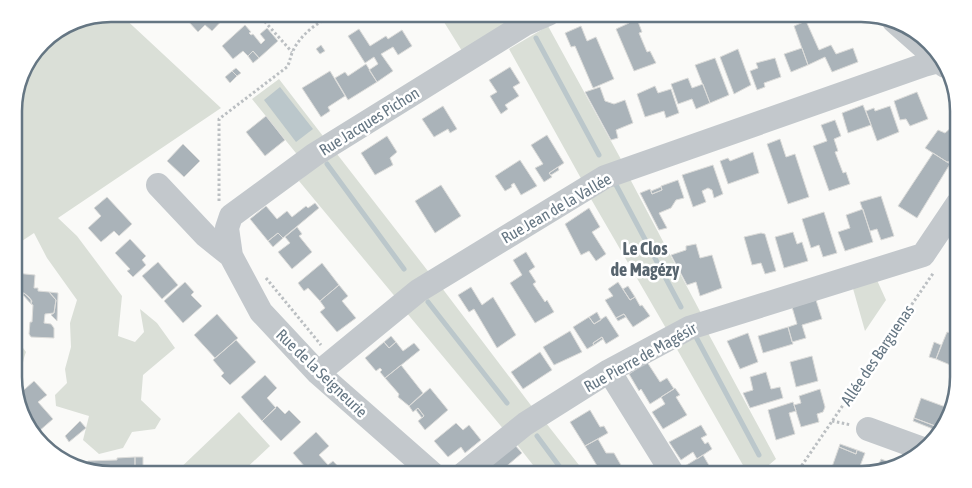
<svg xmlns="http://www.w3.org/2000/svg" width="972" height="488" viewBox="0 0 972 488" font-family="'Asap Condensed',sans-serif">
<style>
.green{fill:#dadfd7}
.water{fill:#bbc7cb}
.lines{fill:none;stroke-linecap:round;stroke-linejoin:round}
.stream{stroke:#bbc7cb;stroke-width:5}
.building{fill:#aab3b9;stroke:#dcdcda}
.path{stroke:#bbbfc2;stroke-width:3;stroke-dasharray:2.5 2.5;stroke-linecap:butt}
.minor{stroke:#c3c8cc;stroke-width:24}
.labels{text-anchor:middle;dominant-baseline:central;stroke-width:5;stroke-linejoin:round;paint-order:stroke}
.street-label{font-size:16px;fill:#657683;stroke:#fff}
.neighbourhood-label{font-size:18px;font-weight:bold;fill:#57646e;stroke:#fff}
.rim{fill:none;stroke:#657683;stroke-width:2.5}
</style>
<rect width="100%" height="100%" fill="#fafaf8"/>
<path class="green" d="M 111,14 L 120,14 L 221,108 L 58,218 L 77,236 L 122,296 L 118,336 L 135,342 L 144,332 L 140,309 L 157,323 L 175,348 L 143,375 L 141,400 L 161,419 L 155,429 L 132,432 L 123,448 L 99,454 L 83,440 L 89,416 L 56,406 L 55,395 L 67,383 L 65,369 L 71,347 L 70,323 L 77,300 L 47,258 L 34,233 L 22,241 L 14,231 L 14,104 L 24,68 L 47,38 Z
M 439,14 L 536,14 L 462,51 Z
M 548,26 L 623,163 L 583,182 L 509,49 Z
M 279,79 L 326,140 L 300,158 L 252,99 Z
M 337,154 L 431,275 L 397,299 L 299,181 L 319,164 Z
M 629,177 L 703,317 L 667,330 L 591,199 Z
M 876,278 L 886,300 L 865,331 L 852,285 Z
M 442,288 L 536,412 L 505,431 L 406,312 Z
M 708,333 L 776,459 L 758,474 L 748,474 L 674,344 Z
M 15,337 L 26,352 C 20,367 25,376 15,390 Z
M 239,412 L 270,446 L 240,474 L 174,474 Z
M 546,423 L 586,474 L 540,474 L 515,442 Z
M 30,428 L 49,439 L 77,466 L 68,464 L 34,436 Z"/>
<path class="water" d="M 280,87 L 313,129 L 296,142 L 264,100 Z"/>
<g class="lines">
<path class="stream" d="M 536,38 L 599,155
M 327,164 L 404,269
M 615,183 L 681,307
M 428,302 L 507,403
M 696,337 L 759,455
M 537,436 L 565,474"/>
</g>
<path class="building" d="M 185,14 L 228,14 L 212,31 L 205,25 L 198,32 L 188,21 L 190,19 Z
M 625,14 L 642,14 L 644,17 L 637,19 L 642,32 L 639,33 L 647,52 L 650,51 L 656,63 L 634,71 L 616,29 L 629,23 Z
M 806,21 L 819,50 L 831,45 L 836,54 L 853,48 L 858,62 L 832,72 L 825,57 L 808,65 L 794,26 Z
M 245,25 L 251,32 L 249,33 L 251,35 L 253,34 L 261,44 L 265,40 L 260,34 L 267,28 L 278,41 L 259,58 L 253,51 L 248,56 L 243,51 L 233,59 L 222,46 Z
M 581,26 L 587,41 L 596,37 L 614,79 L 593,88 L 575,46 L 571,47 L 565,33 Z
M 359,29 L 370,46 L 386,36 L 388,39 L 402,30 L 412,46 L 398,55 L 393,47 L 381,54 L 393,71 L 377,82 L 369,70 L 378,64 L 374,57 L 365,63 L 348,36 Z
M 321,45 L 325,51 L 320,54 L 316,49 Z
M 802,48 L 808,65 L 791,72 L 784,54 Z
M 738,49 L 751,85 L 734,94 L 720,57 Z
M 253,51 L 259,58 L 253,63 L 248,56 Z
M 715,58 L 729,95 L 710,103 L 695,65 Z
M 775,58 L 781,77 L 764,83 L 765,87 L 757,90 L 750,71 L 758,68 L 756,63 Z
M 366,64 L 377,82 L 348,100 L 335,78 L 345,72 L 348,76 Z
M 510,67 L 520,83 L 513,87 L 519,96 L 505,105 L 508,109 L 501,114 L 490,96 L 497,92 L 489,80 Z
M 236,68 L 241,73 L 237,76 L 232,71 Z
M 232,71 L 237,76 L 230,83 L 225,77 Z
M 330,71 L 345,96 L 328,107 L 330,111 L 321,117 L 302,88 Z
M 688,78 L 692,88 L 703,84 L 710,103 L 696,109 L 692,99 L 678,104 L 671,84 Z
M 655,86 L 658,93 L 671,89 L 679,113 L 666,118 L 664,111 L 645,117 L 637,94 Z
M 600,87 L 605,101 L 614,104 L 625,100 L 633,123 L 616,130 L 618,138 L 611,140 L 585,92 Z
M 917,92 L 928,119 L 910,126 L 906,119 L 900,120 L 894,101 Z
M 863,105 L 871,125 L 848,133 L 842,113 Z
M 443,106 L 457,129 L 450,133 L 448,129 L 434,137 L 422,119 Z
M 890,106 L 899,132 L 877,141 L 866,111 L 874,108 L 875,111 Z
M 266,116 L 285,140 L 265,156 L 246,132 Z
M 835,120 L 841,136 L 834,139 L 838,151 L 835,152 L 843,173 L 846,172 L 850,184 L 829,191 L 813,146 L 827,141 L 821,125 Z
M 953,126 L 958,130 L 958,155 L 953,160 L 947,162 L 925,148 L 938,130 L 945,133 Z
M 547,135 L 564,163 L 549,173 L 552,177 L 544,182 L 535,168 L 543,164 L 531,145 Z
M 387,136 L 397,152 L 390,158 L 393,165 L 375,175 L 361,153 Z
M 780,139 L 786,157 L 795,154 L 809,197 L 788,204 L 767,144 Z
M 183,144 L 200,161 L 184,177 L 167,161 Z
M 753,152 L 759,173 L 728,184 L 720,161 L 728,158 L 730,161 Z
M 933,153 L 950,164 L 917,218 L 898,206 Z
M 520,160 L 537,186 L 521,195 L 514,183 L 511,185 L 512,187 L 505,191 L 495,176 Z
M 713,165 L 723,194 L 714,198 L 712,190 L 708,188 L 702,191 L 706,202 L 693,207 L 682,175 Z
M 558,167 L 559,170 L 551,175 L 549,173 Z
M 678,180 L 684,198 L 676,200 L 671,208 L 659,213 L 667,228 L 659,230 L 640,193 L 650,189 L 652,194 L 662,190 L 661,186 Z
M 441,185 L 461,216 L 435,233 L 415,201 Z
M 661,187 L 662,190 L 652,194 L 651,191 Z
M 881,196 L 894,236 L 881,240 L 877,229 L 870,231 L 860,202 Z
M 107,197 L 132,224 L 119,236 L 114,231 L 101,242 L 88,228 L 101,216 L 94,208 Z
M 315,203 L 319,208 L 283,238 L 278,233 L 268,241 L 250,219 L 266,206 L 277,219 L 287,211 L 292,217 L 306,206 L 308,208 Z
M 589,208 L 600,227 L 592,232 L 606,254 L 596,261 L 589,251 L 581,255 L 565,224 Z
M 863,209 L 873,242 L 845,251 L 838,232 L 850,228 L 846,215 Z
M 824,212 L 837,253 L 823,257 L 819,245 L 811,248 L 802,219 Z
M 297,227 L 302,234 L 299,236 L 312,252 L 292,269 L 278,252 L 290,243 L 285,237 Z
M 793,232 L 797,244 L 802,242 L 808,261 L 784,268 L 775,237 Z
M 278,233 L 283,238 L 273,247 L 268,241 Z
M 761,233 L 765,234 L 776,271 L 765,274 L 761,263 L 752,265 L 744,237 Z
M 130,239 L 146,256 L 142,260 L 146,265 L 133,277 L 127,271 L 130,269 L 115,253 Z
M 696,244 L 700,258 L 712,255 L 722,288 L 700,296 L 696,282 L 687,285 L 671,255 L 686,250 L 686,246 Z
M 526,252 L 535,267 L 529,271 L 536,282 L 533,284 L 545,302 L 547,300 L 554,312 L 535,323 L 510,283 L 522,275 L 513,260 Z
M 158,262 L 178,285 L 162,299 L 142,276 Z
M 322,263 L 339,285 L 320,301 L 308,288 L 304,291 L 298,283 Z
M 15,273 L 35,275 L 34,288 L 38,288 L 38,291 L 49,292 L 56,300 L 54,313 L 45,314 L 44,323 L 51,324 L 54,328 L 54,338 L 31,337 L 29,334 L 30,322 L 32,322 L 33,305 L 31,304 L 32,301 L 29,297 L 24,293 L 14,292 Z
M 185,282 L 194,292 L 191,295 L 202,306 L 183,323 L 164,301 Z
M 618,282 L 630,300 L 635,297 L 640,306 L 642,305 L 650,316 L 633,327 L 624,314 L 616,318 L 605,300 L 613,296 L 608,289 Z
M 339,285 L 348,296 L 342,301 L 356,318 L 337,332 L 320,312 L 325,308 L 320,301 Z
M 628,286 L 635,297 L 630,300 L 623,289 Z
M 471,287 L 482,305 L 493,297 L 516,335 L 497,348 L 474,309 L 469,312 L 458,295 Z
M 49,292 L 58,293 L 57,321 L 51,315 L 54,313 L 56,300 Z
M 24,293 L 31,300 L 31,304 L 23,295 Z
M 816,300 L 822,319 L 802,325 L 806,338 L 792,342 L 788,327 L 797,324 L 792,307 Z
M 597,312 L 601,320 L 594,324 L 589,317 Z
M 217,314 L 238,338 L 215,358 L 194,335 Z
M 624,314 L 626,317 L 618,321 L 616,318 Z
M 606,316 L 619,336 L 606,344 L 602,337 L 593,343 L 594,345 L 587,349 L 573,327 L 589,317 L 594,324 Z
M 788,327 L 793,344 L 763,353 L 758,336 Z
M 570,331 L 582,352 L 554,365 L 543,347 Z
M 947,332 L 958,336 L 958,359 L 955,367 L 936,359 Z
M 748,333 L 758,362 L 740,369 L 727,341 Z
M 391,336 L 396,342 L 389,348 L 384,342 Z
M 602,337 L 603,339 L 594,345 L 593,343 Z
M 236,340 L 256,362 L 230,385 L 221,376 L 224,373 L 213,360 Z
M 384,342 L 389,348 L 396,342 L 403,351 L 414,343 L 420,350 L 385,378 L 380,372 L 382,370 L 380,368 L 376,371 L 365,358 Z
M 934,342 L 941,345 L 936,359 L 929,357 Z
M 540,352 L 552,370 L 523,389 L 511,372 Z
M 812,356 L 818,381 L 796,387 L 790,362 Z
M 647,362 L 660,382 L 667,378 L 674,389 L 650,404 L 641,389 L 639,391 L 629,374 Z
M 401,365 L 423,393 L 409,406 L 398,397 L 399,394 L 385,378 Z
M 766,372 L 771,389 L 780,387 L 783,398 L 750,408 L 743,393 L 753,390 L 750,377 Z
M 265,375 L 277,388 L 267,398 L 276,408 L 262,421 L 241,397 Z
M 34,381 L 47,395 L 38,402 L 53,419 L 38,432 L 27,419 L 17,396 Z
M 430,388 L 448,410 L 425,430 L 418,421 L 424,416 L 418,408 L 413,412 L 409,406 Z
M 675,388 L 680,395 L 676,397 L 687,415 L 663,429 L 652,412 L 665,404 L 661,397 Z
M 820,389 L 825,407 L 823,412 L 817,414 L 819,422 L 801,427 L 794,405 L 801,403 L 799,396 Z
M 921,398 L 951,409 L 948,420 L 941,428 L 914,418 Z
M 793,402 L 796,411 L 789,413 L 795,434 L 776,440 L 768,410 Z
M 277,406 L 285,414 L 289,410 L 301,422 L 281,441 L 262,421 Z
M 418,408 L 424,416 L 422,418 L 416,410 Z
M 590,410 L 600,427 L 604,426 L 608,433 L 585,446 L 570,422 Z
M 914,418 L 935,426 L 933,429 L 913,421 Z
M 80,421 L 86,428 L 69,442 L 65,436 Z
M 456,423 L 463,430 L 469,425 L 481,440 L 465,453 L 461,447 L 448,457 L 434,441 Z
M 701,425 L 707,435 L 701,438 L 705,444 L 708,442 L 712,449 L 697,459 L 693,452 L 681,460 L 669,442 Z
M 316,432 L 329,446 L 319,455 L 328,465 L 319,474 L 311,474 L 293,453 Z
M 598,439 L 606,453 L 614,453 L 622,467 L 612,474 L 602,474 L 585,446 Z
M 514,444 L 522,453 L 502,470 L 505,474 L 477,474 Z
M 840,444 L 857,450 L 856,454 L 839,447 Z
M 839,447 L 856,454 L 857,450 L 865,453 L 857,474 L 841,474 L 842,471 L 832,467 Z
M 703,455 L 714,474 L 693,474 L 692,472 L 689,473 L 685,466 Z
M 135,457 L 143,457 L 143,473 L 135,473 Z
M 135,457 L 135,473 L 111,474 L 88,469 L 88,461 L 117,460 L 117,458 Z
M 881,459 L 894,464 L 876,471 Z
M 333,461 L 345,474 L 319,474 L 328,465 Z
M 635,467 L 640,474 L 623,474 Z"/>
<g class="lines">
<path class="path" d="M 258,14 L 292,52
M 868,15 L 875,21
M 947,84 L 954,91
M 219,201 L 219,119 L 287,67 C 290,62 290,58 292,53 C 300,34 318,22 335,14
M 266,278 L 321,345
M 832,421 L 851,425
M 796,474 L 934,272"/>
<path class="minor" d="M 894,21 L 945,66
M 158,185 L 206,236 L 231,256
M 609,371 L 673,474
M 318,373 L 418,291 L 605,177 L 924,65 L 939,61
M 868,429 L 923,449
M 433,474 L 318,373 L 261,312 L 231,256 L 227,228 L 231,216 L 314,155 L 525,24 L 548,14
M 463,474 L 525,424 L 609,371 L 689,328 L 923,255 L 958,203"/>
</g>
<g class="labels">
<g class="street-label">
<text transform="translate(369 121) rotate(-32)">Rue Jacques Pichon</text>
<text transform="translate(556 208) rotate(-30)">Rue Jean de la Vallée</text>
<text transform="translate(877 355) rotate(-56)">Allée des Barguenas</text>
<text transform="translate(640 357) rotate(-29)">Rue Pierre de Magésir</text>
<text transform="translate(322 373) rotate(44)">Rue de la Seigneurie</text>
</g>
<g class="neighbourhood-label">
<text x="645" y="248">Le Clos<tspan x="645" dy="21">de Magézy</tspan></text>
</g>
</g>
<path d="M0 0H972V488H0ZM111 22H861A89 89 0 0 1 950 111V377A89 89 0 0 1 861 466H111A89 89 0 0 1 22 377V111A89 89 0 0 1 111 22Z" fill="#fff" fill-rule="evenodd"/>
<path class="rim" d="M111 22H861A89 89 0 0 1 950 111V377A89 89 0 0 1 861 466H111A89 89 0 0 1 22 377V111A89 89 0 0 1 111 22Z"/>
</svg>
